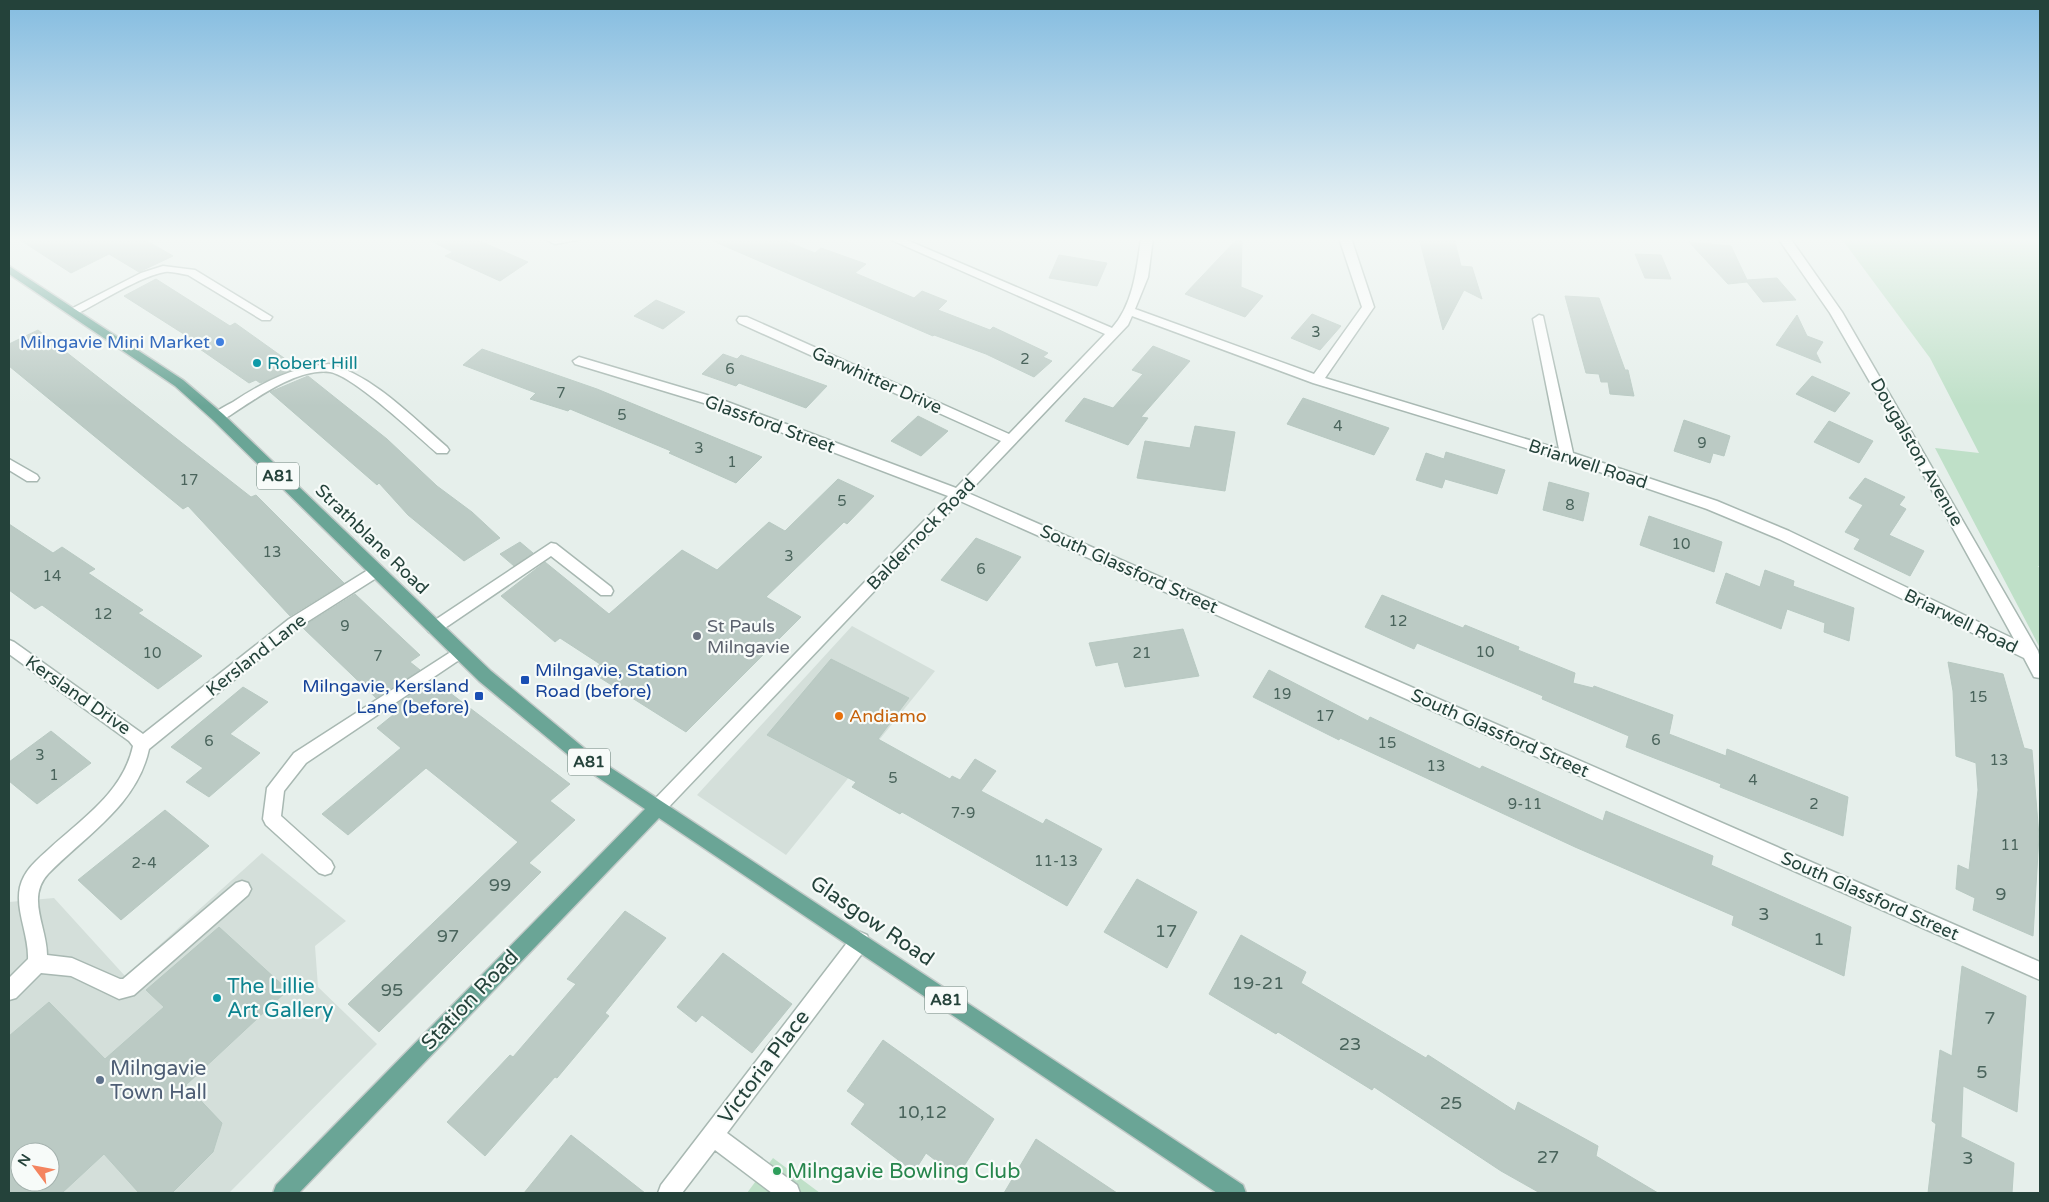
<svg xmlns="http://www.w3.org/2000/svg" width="2049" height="1202" viewBox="0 0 2049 1202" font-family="'Varela Round',sans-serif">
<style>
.built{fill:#d4dfda;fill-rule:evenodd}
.green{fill:#bfe0c8}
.building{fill:#bbcac4;stroke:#b8c9c2;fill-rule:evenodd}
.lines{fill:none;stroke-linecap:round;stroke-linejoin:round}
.minor-casing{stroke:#a8b8b2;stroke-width:3}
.major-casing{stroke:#c2cac8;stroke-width:3}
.minor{fill:#fff;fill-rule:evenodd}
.major{fill:#6aa596;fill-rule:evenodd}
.shop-dot{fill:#3f7fe0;stroke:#f7fbf9;stroke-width:2}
.culture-dot{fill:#0f9aa8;stroke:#f7fbf9;stroke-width:2}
.worship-dot{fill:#6b7280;stroke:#f7fbf9;stroke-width:2}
.transit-dot{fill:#1a4fb4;stroke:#f7fbf9;stroke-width:2}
.food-dot{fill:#e8710a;stroke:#f7fbf9;stroke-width:2}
.service-dot{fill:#5c6f8a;stroke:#f7fbf9;stroke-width:2}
.leisure-dot{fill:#2e9e5b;stroke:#f7fbf9;stroke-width:2}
.labels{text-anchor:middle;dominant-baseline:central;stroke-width:4.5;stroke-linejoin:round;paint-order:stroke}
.number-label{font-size:15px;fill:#4a645c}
.shield{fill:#f7fbf9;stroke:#637a73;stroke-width:1}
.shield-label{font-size:16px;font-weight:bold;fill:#24423a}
.shop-label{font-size:18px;fill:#366cbe;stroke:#f7fbf9;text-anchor:end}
.culture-label{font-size:18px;fill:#0d838f;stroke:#f7fbf9;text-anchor:start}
.street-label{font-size:18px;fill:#24423a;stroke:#f7fbf9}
.worship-label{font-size:18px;fill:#5b616d;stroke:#f7fbf9;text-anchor:start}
.transit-label{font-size:18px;fill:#164399;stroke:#f7fbf9;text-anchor:start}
.food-label{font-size:18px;fill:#c56008;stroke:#f7fbf9;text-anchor:start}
.near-number-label{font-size:18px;fill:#4a645c}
.near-street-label{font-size:21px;fill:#24423a;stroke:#f7fbf9}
.near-culture-label{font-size:21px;fill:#0d838f;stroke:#f7fbf9;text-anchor:start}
.near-service-label{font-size:21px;fill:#4e5e75;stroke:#f7fbf9;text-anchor:start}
.near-leisure-label{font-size:21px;fill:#27864d;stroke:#f7fbf9;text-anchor:start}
</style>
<rect width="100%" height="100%" fill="#e6efeb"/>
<path class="built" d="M 852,626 L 935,671 L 786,855 L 697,795 Z
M 262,853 L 346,921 L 315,946 L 318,987 L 377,1044 L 229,1193 L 9,1193 L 9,902 L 54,898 L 125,976 ZM 20,1152 L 50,1152 L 50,1182 L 20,1182 Z"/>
<path class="green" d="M 1841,238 L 2040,238 L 2040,566 L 2038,566 L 2040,569 L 2040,648 L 1935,448 L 1979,453 L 1930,358 Z
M 773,1158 L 820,1193 L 747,1193 Z"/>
<path class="building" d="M 17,238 L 142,238 L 173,256 L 139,272 L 109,254 L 71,273 Z
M 425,238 L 473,238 L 528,262 L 500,281 L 445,256 L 453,252 Z
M 706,238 L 778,238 L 815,253 L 821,248 L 866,264 L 855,273 L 914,298 L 922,291 L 947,301 L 938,310 L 990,330 L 993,327 L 1048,353 L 1043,357 L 1052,361 L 1034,377 L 986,354 L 934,335 L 933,336 Z
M 1238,238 L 1242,238 L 1241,287 L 1263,296 L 1245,317 L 1185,294 Z
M 1419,238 L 1454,238 L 1461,266 L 1472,267 L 1482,299 L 1464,290 L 1443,330 Z
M 1689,242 L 1731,246 L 1747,280 L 1777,278 L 1796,300 L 1763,302 L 1747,282 L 1728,284 Z
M 1635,254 L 1661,255 L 1671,279 L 1645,278 Z
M 1059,255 L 1107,263 L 1097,286 L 1049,278 Z
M 156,279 L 230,326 L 235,323 L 298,368 L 260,383 L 256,380 L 249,383 L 197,347 L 201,345 L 124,296 Z
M 1565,296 L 1599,298 L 1625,370 L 1628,370 L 1634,396 L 1610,394 L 1608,382 L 1601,382 L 1599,374 L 1586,373 Z
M 656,300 L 685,312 L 663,329 L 634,316 Z
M 1312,314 L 1341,326 L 1320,350 L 1291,338 Z
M 1797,315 L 1807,336 L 1823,342 L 1816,353 L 1821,363 L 1776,345 Z
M 38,330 L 251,497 L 256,495 L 344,583 L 290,616 L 188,506 L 183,509 L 9,366 L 9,344 Z
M 1153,346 L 1190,361 L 1141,417 L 1148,418 L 1128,445 L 1065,421 L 1084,398 L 1113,408 L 1143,374 L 1132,370 Z
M 482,349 L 597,389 L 762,457 L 736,483 L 669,453 L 671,451 L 570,409 L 568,411 L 530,399 L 536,393 L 463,365 Z
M 723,354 L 737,359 L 741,355 L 827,386 L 806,408 L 739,383 L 736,386 L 702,374 Z
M 308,376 L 387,439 L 437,486 L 472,512 L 500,538 L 464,561 L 408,515 L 379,483 L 377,485 L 270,392 Z
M 1812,376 L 1850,393 L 1835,412 L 1796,394 Z
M 1303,398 L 1389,428 L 1374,455 L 1287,424 Z
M 918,416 L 948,431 L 921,456 L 891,441 Z
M 1684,420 L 1730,436 L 1724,456 L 1713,453 L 1710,463 L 1674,451 Z
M 1829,421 L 1873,441 L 1859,463 L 1814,442 Z
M 1195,426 L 1235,432 L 1225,491 L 1137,478 L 1145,441 L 1190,448 Z
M 1446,452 L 1505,470 L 1497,494 L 1445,479 L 1442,488 L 1416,480 L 1426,453 L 1444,459 Z
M 1865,478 L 1905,497 L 1899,505 L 1906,509 L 1889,535 L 1924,551 L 1910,576 L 1854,549 L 1860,539 L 1845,532 L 1863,505 L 1849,498 Z
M 838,479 L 874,496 L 847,524 L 844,522 L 766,597 L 801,617 L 686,732 L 591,672 L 600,664 L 560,638 L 555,642 L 501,596 L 545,562 L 609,614 L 682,550 L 717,570 L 769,522 L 785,531 Z
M 1549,482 L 1589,493 L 1583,521 L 1543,510 Z
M 1649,516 L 1722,542 L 1714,572 L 1640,545 Z
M 9,524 L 53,553 L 62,547 L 95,569 L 88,573 L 143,610 L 138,613 L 202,656 L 158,689 L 42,605 L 35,609 L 9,590 Z
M 976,538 L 1021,557 L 987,601 L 941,580 Z
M 520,542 L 533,553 L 514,566 L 500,554 Z
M 1765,570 L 1794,581 L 1793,586 L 1854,608 L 1849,641 L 1824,632 L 1825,623 L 1787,609 L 1781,629 L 1716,603 L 1726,573 L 1760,587 Z
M 355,594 L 420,655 L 410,662 L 420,670 L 376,698 L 302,627 Z
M 1382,595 L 1463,628 L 1465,625 L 1519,647 L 1518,650 L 1575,673 L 1573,683 L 1593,688 L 1594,686 L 1673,715 L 1669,734 L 1726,756 L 1727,749 L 1848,797 L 1843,836 L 1720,787 L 1721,784 L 1626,747 L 1629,736 L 1542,699 L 1543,696 L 1417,643 L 1414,649 L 1365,627 Z
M 1183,629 L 1199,676 L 1125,687 L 1118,662 L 1096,666 L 1089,643 Z
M 831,659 L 909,698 L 878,739 L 950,779 L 952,776 L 960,780 L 975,759 L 996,771 L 981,791 L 1043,824 L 1046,819 L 1102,849 L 1067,906 L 902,812 L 900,814 L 852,787 L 856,782 L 767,735 Z
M 1948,662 L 2003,674 L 2024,748 L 2032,750 L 2039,836 L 2033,936 L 1973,910 L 1975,898 L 1956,889 L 1958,865 L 1969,870 L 1978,790 L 1976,763 L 1956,756 L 1953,691 Z
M 1269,670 L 1368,721 L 1370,717 L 1480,769 L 1482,766 L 1603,821 L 1606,811 L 1713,856 L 1711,865 L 1851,927 L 1844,976 L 1732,925 L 1734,916 L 1575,847 L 1340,738 L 1339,740 L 1253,697 Z
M 433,680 L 570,784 L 550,801 L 575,820 L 529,863 L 541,872 L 379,1032 L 348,1004 L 518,842 L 426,768 L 348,835 L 322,814 L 401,748 L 377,728 L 393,715 L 388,710 Z
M 243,687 L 268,702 L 230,734 L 260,753 L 209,797 L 186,782 L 203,768 L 171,747 Z
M 51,731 L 91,763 L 37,804 L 9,781 L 9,762 Z
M 165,810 L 209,846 L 121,920 L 78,880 Z
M 1137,879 L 1197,912 L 1167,968 L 1104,932 Z
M 625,911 L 666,938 L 605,1013 L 609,1016 L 557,1078 L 555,1077 L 485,1156 L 447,1122 L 510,1055 L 513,1057 L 576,984 L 567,979 Z
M 219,927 L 288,990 L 186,1085 L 222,1123 L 213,1152 L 172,1193 L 139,1193 L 104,1154 L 62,1193 L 9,1193 L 9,1036 L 49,1002 L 105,1059 L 164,1007 L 146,990 ZM 20,1152 L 50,1152 L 50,1182 L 20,1182 Z
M 1241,935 L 1306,972 L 1301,983 L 1426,1058 L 1428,1055 L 1515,1111 L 1518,1102 L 1598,1146 L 1596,1156 L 1658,1193 L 1540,1193 L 1501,1171 L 1374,1087 L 1372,1090 L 1278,1032 L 1276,1034 L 1209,994 Z
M 723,953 L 792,1004 L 752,1053 L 702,1015 L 696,1022 L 677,1007 Z
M 1962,966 L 2026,996 L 2017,1112 L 1963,1086 L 1961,1137 L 2014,1163 L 2012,1193 L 1928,1193 L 1936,1124 L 1932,1121 L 1940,1050 L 1952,1056 Z
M 883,1040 L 994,1119 L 957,1177 L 926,1153 L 914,1172 L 851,1124 L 865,1104 L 847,1091 Z
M 571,1135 L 645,1193 L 524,1193 Z
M 1036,1139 L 1117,1193 L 1004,1193 Z"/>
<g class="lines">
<defs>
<path id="minor" d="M 542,238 L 579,238 L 577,240 L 555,244 Z
M 887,238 L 902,238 L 1112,328 C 1133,305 1137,268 1141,238 L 1153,238 L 1148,277 L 1135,309 L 1314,374 L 1362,307 L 1339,238 L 1351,238 L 1374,307 L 1325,378 L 1559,449 L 1533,319 L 1539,315 L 1543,316 L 1573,453 L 1717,501 L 1789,531 L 2014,639 L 1918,465 L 1830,313 L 1778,238 L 1790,238 L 1842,312 L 2038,651 L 2040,658 L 2040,678 L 2034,677 L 2024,658 L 1779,539 L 1707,509 L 1562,459 L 1313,383 L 1132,316 L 1128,325 L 968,493 L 2040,962 L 2040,980 L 960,501 L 663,813 L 657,816 L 651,813 L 648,808 L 651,803 L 948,496 L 707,404 L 575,364 L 573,361 L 579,357 L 717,398 L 956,488 L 1001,441 L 739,323 L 737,320 L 739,317 L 747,317 L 1009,434 L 1105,334 Z
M 163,266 L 195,270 L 272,317 L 270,320 L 262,320 L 188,275 C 180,274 172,271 165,272 C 141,276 100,302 77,314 L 69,314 L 67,311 L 141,273 Z
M 329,364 C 374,376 412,417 447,447 L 449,450 L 447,453 L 437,453 C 417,436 354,376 330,372 C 296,367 250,403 223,420 L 218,421 L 211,417 C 216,410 226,406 233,402 C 263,382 293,367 329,364 Z
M 9,459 L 37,475 L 39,478 L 37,481 L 27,481 L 9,470 Z
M 551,543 L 556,544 L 611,587 L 613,591 L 611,595 L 601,595 L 551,556 L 439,632 L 434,634 L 429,632 L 426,628 L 429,624 Z
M 376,565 L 381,567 L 383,571 L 381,575 L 299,627 L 149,749 C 137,805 86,835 48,874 C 26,898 47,927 47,955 L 72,958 L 120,979 L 123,979 L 236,883 L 242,881 L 248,883 L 251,889 L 248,895 L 134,995 L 119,999 L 71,976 L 41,973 L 16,998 L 9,1000 L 9,978 L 28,959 C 29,935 15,910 20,887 C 24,870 38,859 50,848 C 83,818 123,792 133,746 L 129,741 L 9,654 L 9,640 L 14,642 L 143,734 L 289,619 Z
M 460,646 L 465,648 L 468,652 L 465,656 L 306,763 L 284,791 L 281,816 L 331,861 L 334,867 L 331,873 L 325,875 L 319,873 L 266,825 L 263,819 L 267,788 L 294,753 Z
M 860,932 L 867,935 L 869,941 L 867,947 L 727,1133 L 797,1185 L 800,1193 L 772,1193 L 715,1150 L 682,1193 L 658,1193 L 661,1185 L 853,935 Z"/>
<path id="major" d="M 9,266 L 183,380 L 223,414 L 491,671 L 596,758 L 1243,1185 L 1246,1193 L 1217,1193 L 659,818 L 299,1193 L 273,1193 L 276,1185 L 645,809 L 584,768 L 479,681 L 213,420 L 175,386 L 9,274 Z"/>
</defs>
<use href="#minor" class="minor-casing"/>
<use href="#major" class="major-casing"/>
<use href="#minor" class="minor"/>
<use href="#major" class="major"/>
</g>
<linearGradient id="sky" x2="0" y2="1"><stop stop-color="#84bce0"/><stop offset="0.59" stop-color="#f4f8f6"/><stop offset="1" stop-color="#f4f8f6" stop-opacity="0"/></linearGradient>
<rect width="2049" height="406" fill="url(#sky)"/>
<circle class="shop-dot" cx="220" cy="342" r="5"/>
<g class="culture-dot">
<circle cx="257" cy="363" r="5"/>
<circle cx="217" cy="998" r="5"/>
</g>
<circle class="worship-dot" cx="697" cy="636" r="5"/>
<g class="transit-dot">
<rect x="520" y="675" width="10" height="10" rx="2.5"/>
<rect x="474" y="691" width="10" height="10" rx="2.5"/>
</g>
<circle class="food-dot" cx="839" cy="716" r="5"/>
<circle class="service-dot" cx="100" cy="1080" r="5"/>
<circle class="leisure-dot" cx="777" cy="1171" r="5"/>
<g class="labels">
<g class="number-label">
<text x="1316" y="332">3</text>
<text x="1025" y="359">2</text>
<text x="730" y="369">6</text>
<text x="561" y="393">7</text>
<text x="622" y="415">5</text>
<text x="1338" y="426">4</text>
<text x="1702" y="443">9</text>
<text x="699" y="448">3</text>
<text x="732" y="462">1</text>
<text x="189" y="480">17</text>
<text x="842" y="501">5</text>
<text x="1570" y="505">8</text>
<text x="1681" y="544">10</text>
<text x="272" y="552">13</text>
<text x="789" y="556">3</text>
<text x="981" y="569">6</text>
<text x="52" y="576">14</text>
<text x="103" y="614">12</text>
<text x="1398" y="621">12</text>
<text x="345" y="626">9</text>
<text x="1485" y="652">10</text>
<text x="152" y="653">10</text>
<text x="1142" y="653">21</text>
<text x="378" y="656">7</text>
<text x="1282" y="694">19</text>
<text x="1978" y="697">15</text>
<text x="1325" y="716">17</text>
<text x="1656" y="740">6</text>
<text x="209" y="741">6</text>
<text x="1387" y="743">15</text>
<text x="40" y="755">3</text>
<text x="1999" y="760">13</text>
<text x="1436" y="766">13</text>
<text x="54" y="775">1</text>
<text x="893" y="778">5</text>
<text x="1753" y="780">4</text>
<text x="1525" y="804">9-11</text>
<text x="1814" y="804">2</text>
<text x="963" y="813">7-9</text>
<text x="2010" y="845">11</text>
<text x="1056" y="861">11-13</text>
<text x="144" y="863">2-4</text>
</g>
<g class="shield">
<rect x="257" y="462.5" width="42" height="27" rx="4"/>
<rect x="568" y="748.5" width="42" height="27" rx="4"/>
<rect x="925" y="986.5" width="42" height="27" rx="4"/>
</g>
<g class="shield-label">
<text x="278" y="476">A81</text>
<text x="589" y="762">A81</text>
<text x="946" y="1000">A81</text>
</g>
<g class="shop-label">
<text x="210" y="342">Milngavie Mini Market</text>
</g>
<g class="culture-label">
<text x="267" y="363">Robert Hill</text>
</g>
<g class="street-label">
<text transform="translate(877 380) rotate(24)">Garwhitter Drive</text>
<text transform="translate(770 424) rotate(20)">Glassford Street</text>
<text transform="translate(1917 452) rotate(60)">Dougalston Avenue</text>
<text transform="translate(1588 464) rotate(18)">Briarwell Road</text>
<text transform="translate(921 534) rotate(-46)">Baldernock Road</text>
<text transform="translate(372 539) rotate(44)">Strathblane Road</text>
<text transform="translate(1129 569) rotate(24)">South Glassford Street</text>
<text transform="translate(1961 621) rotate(26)">Briarwell Road</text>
<text transform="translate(256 655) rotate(-38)">Kersland Lane</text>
<text transform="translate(78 695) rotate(35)">Kersland Drive</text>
<text transform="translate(1500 733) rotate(24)">South Glassford Street</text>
<text transform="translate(1870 896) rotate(24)">South Glassford Street</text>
</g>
<g class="worship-label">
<text x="707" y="626">St Pauls<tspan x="707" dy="21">Milngavie</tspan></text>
</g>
<g class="transit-label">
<text x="535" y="670">Milngavie, Station<tspan x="535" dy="21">Road (before)</tspan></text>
<text x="469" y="686" text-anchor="end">Milngavie, Kersland<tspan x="469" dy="21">Lane (before)</tspan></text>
</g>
<g class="food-label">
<text x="849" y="716">Andiamo</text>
</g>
<g class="near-number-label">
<text x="500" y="885">99</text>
<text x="2001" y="894">9</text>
<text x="1764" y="914">3</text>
<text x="1166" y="931">17</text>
<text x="448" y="936">97</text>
<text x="1819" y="939">1</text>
<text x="1258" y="983">19-21</text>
<text x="392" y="990">95</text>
<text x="1990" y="1018">7</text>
<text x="1350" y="1044">23</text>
<text x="1982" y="1072">5</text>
<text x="1451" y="1103">25</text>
<text x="922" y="1112">10,12</text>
<text x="1548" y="1157">27</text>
<text x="1968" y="1158">3</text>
</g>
<g class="near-street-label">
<text transform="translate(872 921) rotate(34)">Glasgow Road</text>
<text transform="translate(470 1000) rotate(-46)">Station Road</text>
<text transform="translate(764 1067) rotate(-53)">Victoria Place</text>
</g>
<g class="near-culture-label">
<text x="227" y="986">The Lillie<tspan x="227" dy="24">Art Gallery</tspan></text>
</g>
<g class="near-service-label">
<text x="110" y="1068">Milngavie<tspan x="110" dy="24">Town Hall</tspan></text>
</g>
<g class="near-leisure-label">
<text x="787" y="1171">Milngavie Bowling Club</text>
</g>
</g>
<rect width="2049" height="1202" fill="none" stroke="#24423a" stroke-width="20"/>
<g transform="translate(35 1167) rotate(302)"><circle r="24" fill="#f7fbf9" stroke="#a3b1ad"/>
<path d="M0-4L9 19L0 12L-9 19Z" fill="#f4845f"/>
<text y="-8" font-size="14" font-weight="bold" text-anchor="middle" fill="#24423a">N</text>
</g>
</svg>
